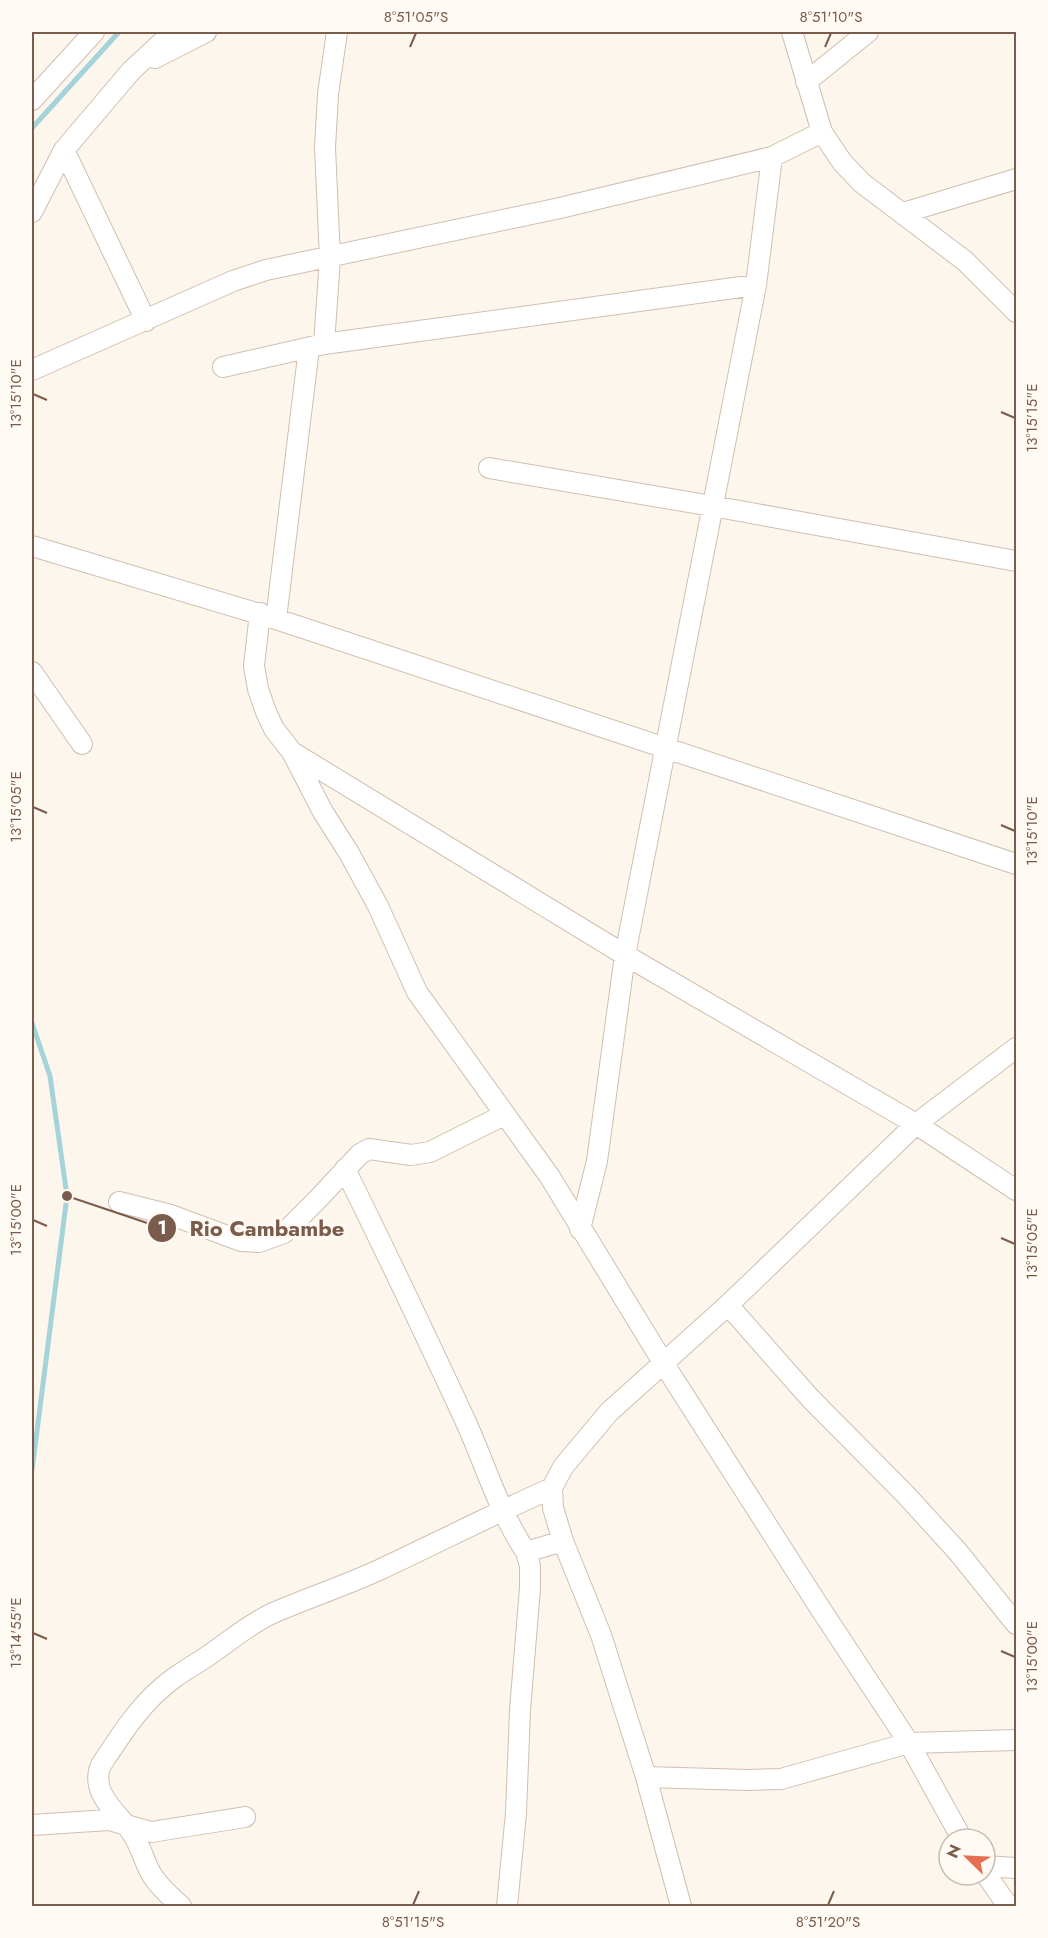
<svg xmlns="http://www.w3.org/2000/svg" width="1048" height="1938" viewBox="0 0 1048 1938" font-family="Jost,sans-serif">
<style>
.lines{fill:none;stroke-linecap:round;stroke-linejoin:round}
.stream{stroke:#a5d3da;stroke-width:5}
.minor-casing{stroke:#d1beb0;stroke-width:22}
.minor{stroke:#fff;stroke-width:20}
.ticks{fill:none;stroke:#7a5c4d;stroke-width:2}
.leader{fill:none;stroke:#7a5c4d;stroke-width:2}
.callout-dot{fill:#7a5c4d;stroke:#fffaf3;stroke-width:2}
.mark-label{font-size:18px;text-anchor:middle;font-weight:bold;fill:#fff}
.callout-label{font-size:22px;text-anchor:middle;font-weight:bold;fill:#7a5c4d;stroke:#fffaf3;stroke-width:6;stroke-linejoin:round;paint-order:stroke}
.neatline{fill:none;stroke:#7a5c4d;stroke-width:2}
.ticks-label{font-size:15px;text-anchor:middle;fill:#7a5c4d}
</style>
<rect width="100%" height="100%" fill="#fdf6ec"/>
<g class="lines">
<path class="stream" d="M 32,128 L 119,32
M 32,1023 L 50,1076 L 67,1196 L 32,1470"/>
<defs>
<path id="minor" d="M 792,32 L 822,132 L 842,162 L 862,183 L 965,261 L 1016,312
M 155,58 L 206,32
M 806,82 L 868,32
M 32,100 L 94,32
M 64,150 L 146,321
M 32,212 L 64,150 L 131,71 L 173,32
M 903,213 L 1016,179
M 324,344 L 330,258 L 325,148 L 328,94 L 337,32
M 223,367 L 324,344 L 756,285
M 32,370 L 233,281 L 266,270 L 560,208 L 772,157 L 822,132
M 489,468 L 712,506 L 1016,561
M 32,546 L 276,619 L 1016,864
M 260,613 L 254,666 L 258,689 L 266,712 L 274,729 L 292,752 L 323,812 L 349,853 L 378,906 L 417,992 L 550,1177 L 664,1364 L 818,1605 L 909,1743 L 962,1839
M 276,619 L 309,348
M 32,672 L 82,744
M 292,752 L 625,955 L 916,1124 L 1016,1190
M 345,1169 C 386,1252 426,1336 465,1420 C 486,1466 498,1510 526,1552
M 119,1202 L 171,1215 L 241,1241 L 259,1242 L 284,1233 L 317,1200 L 360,1154 L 369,1149 L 411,1155 L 430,1152 L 504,1115
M 580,1229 L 597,1161 L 625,955 L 756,285 L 772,157
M 728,1305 L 810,1398 L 906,1495 L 958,1552 L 1016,1624
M 563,1541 L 601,1635 L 646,1777 L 681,1906
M 646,1777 L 748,1780 L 781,1779 L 909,1743 L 1016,1740
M 32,1825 L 109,1820 L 151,1832 L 245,1817
M 985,1866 L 1016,1868
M 985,1873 L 1008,1906
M 181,1906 C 171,1897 160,1888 152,1875 C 144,1862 141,1846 132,1833 C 118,1813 89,1793 101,1765 C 122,1733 142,1701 174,1678 C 186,1669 200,1662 212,1653 C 232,1639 251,1623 273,1613 C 308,1598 344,1586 379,1570 C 437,1543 493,1514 552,1488
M 507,1906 L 516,1813 L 520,1710 L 530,1588 L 530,1566 L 526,1552 L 563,1541 L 553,1508 L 552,1488 L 563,1467 L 609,1412 L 728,1305 L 916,1124 L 1016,1048"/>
</defs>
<use href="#minor" class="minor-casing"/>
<use href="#minor" class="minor"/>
</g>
<path class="ticks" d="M 410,47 L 416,33M 825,47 L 831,33M 33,394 L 47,400M 1001,412 L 1015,418M 33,807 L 47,813M 1001,825 L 1015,831M 33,1220 L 47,1226M 1001,1238 L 1015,1244M 33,1633 L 47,1639M 1001,1651 L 1015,1657M 413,1905 L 419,1891M 828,1905 L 834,1891"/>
<path class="leader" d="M67 1196L162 1228"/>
<g class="callout-dot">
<circle cx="67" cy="1196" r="6"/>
<circle cx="162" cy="1228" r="15"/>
</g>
<g class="mark-label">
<text x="162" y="1234">1</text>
</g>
<g class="callout-label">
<text x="267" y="1236">Rio Cambambe</text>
</g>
<rect width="1048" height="1938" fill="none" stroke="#fffaf3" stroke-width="66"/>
<g transform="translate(967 1857) rotate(294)"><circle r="28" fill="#fffaf3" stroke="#cabbb1" stroke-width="1.5"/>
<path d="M0-4.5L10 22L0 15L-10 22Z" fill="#e76f51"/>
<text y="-9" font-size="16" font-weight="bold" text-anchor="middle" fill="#7a5c4d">N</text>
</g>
<rect x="33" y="33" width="982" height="1872" class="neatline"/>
<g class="ticks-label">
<text x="416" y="22">8°51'05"S</text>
<text x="831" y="22">8°51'10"S</text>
<text transform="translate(16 394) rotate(-90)" y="5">13°15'10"E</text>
<text transform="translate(1032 418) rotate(-90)" y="5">13°15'15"E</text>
<text transform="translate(16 807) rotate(-90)" y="5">13°15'05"E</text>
<text transform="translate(1032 831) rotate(-90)" y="5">13°15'10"E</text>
<text transform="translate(16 1220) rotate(-90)" y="5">13°15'00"E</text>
<text transform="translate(1032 1244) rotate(-90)" y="5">13°15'05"E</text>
<text transform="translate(16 1633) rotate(-90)" y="5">13°14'55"E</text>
<text transform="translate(1032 1657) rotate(-90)" y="5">13°15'00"E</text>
<text x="413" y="1927">8°51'15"S</text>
<text x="828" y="1927">8°51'20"S</text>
</g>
</svg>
